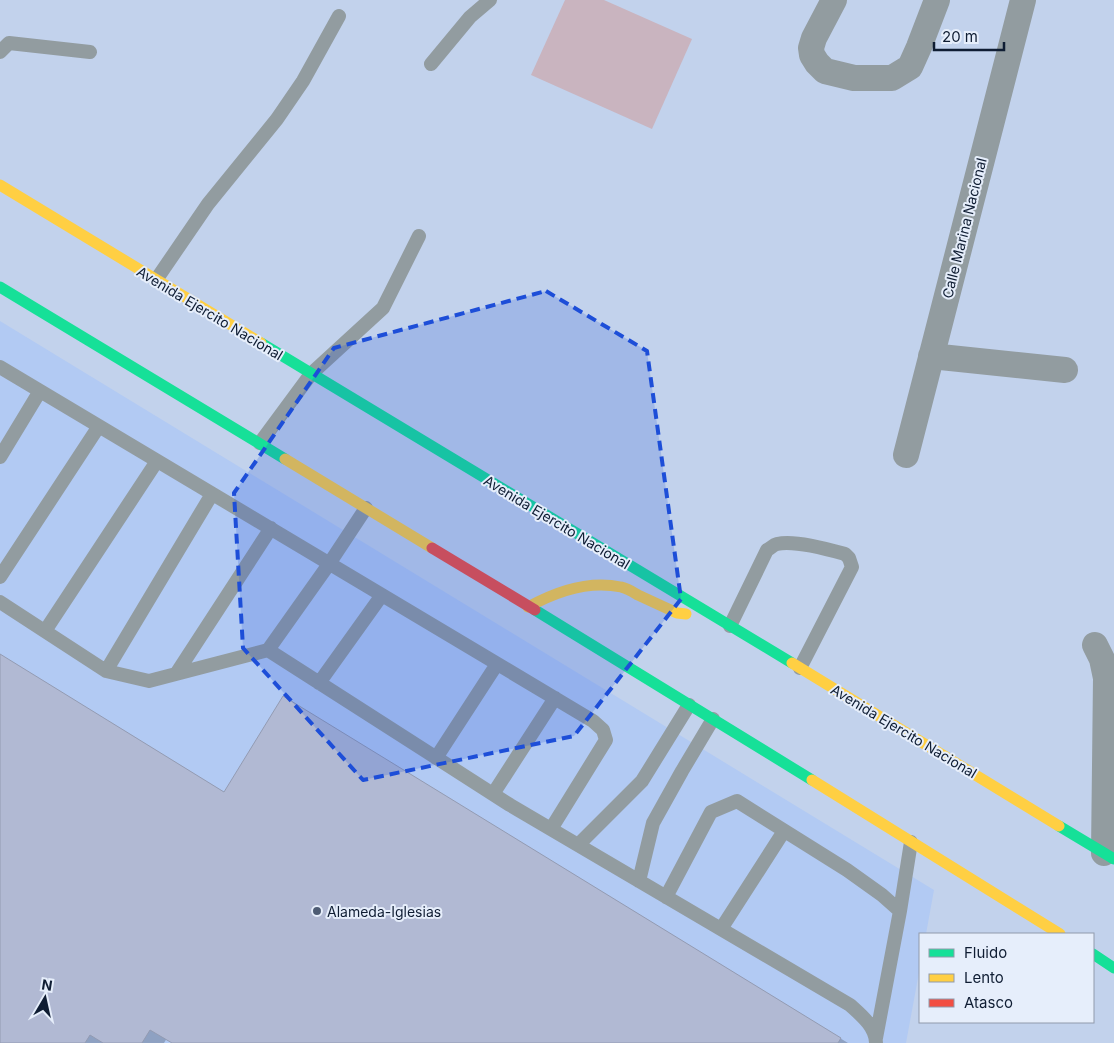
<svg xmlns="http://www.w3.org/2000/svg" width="1114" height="1043" viewBox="0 0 1114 1043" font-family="Inter,sans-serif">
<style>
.built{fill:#b2caf3}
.pitch{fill:#c9b4bf}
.shadow{fill:#0003}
.building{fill:#b1b9d3;stroke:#939bb2}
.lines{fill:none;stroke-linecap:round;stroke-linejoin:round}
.lane{stroke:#929ca0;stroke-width:14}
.street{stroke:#929ca0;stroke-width:26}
.fast{stroke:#16e098;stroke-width:11}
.slow{stroke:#ffcf43;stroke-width:11}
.jam{stroke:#f24e42;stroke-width:11}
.marked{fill:#1d4ed8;fill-opacity:0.2;stroke:#1d4ed8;stroke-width:4;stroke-dasharray:10 6;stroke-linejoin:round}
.poi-dot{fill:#4e5c74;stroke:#e6eefb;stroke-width:2}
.labels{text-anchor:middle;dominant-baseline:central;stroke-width:4;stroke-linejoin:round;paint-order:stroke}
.street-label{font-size:14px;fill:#0f1d33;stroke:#e6eefb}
.poi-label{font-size:14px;fill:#0f1d33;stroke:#e6eefb;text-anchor:start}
</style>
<rect width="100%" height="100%" fill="#c2d2ec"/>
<path class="built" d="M 0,321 L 934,890 L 926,934 L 920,934 L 920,967 L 906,1043 L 0,1043 Z"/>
<path class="pitch" d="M 565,0 L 604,0 L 692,39 L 652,129 L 531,75 Z"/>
<path class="shadow" d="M 0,655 L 225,793 L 300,707 L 848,1043 L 174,1043 L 167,1038 L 164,1043 L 1,1043 Z"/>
<path class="building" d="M 0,654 L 224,792 L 283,696 L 841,1038 L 838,1043 L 172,1043 L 150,1030 L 142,1043 L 103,1043 L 90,1035 L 85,1043 L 0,1043 Z"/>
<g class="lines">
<path class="lane" d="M 0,52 L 9,43 L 90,52
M 431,64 L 470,17 L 490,0
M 156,280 L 208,204 L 277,119 L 303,81 L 339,16
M 0,367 L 593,721 L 603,730 L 606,740 L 551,829
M 260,443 L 311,374 L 383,308 L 419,236
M 0,457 L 40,391
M 0,577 L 99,426
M 0,602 L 106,671 L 149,681 L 268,650 L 510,805 L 850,1005 C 861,1015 876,1027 876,1043
M 730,626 L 767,550 C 771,548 773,545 777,544 C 795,540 827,549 845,554 L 849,558 L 852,567 L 800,668
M 45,631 L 157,461
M 268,650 L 329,564 L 366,508
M 106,671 L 212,494
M 176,674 L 271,528
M 319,683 L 382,595
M 436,758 L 497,664
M 493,794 L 555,698
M 578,845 L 642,781 L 689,705
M 639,881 L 653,823 L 682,771 L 713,719
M 666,897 L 711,812 L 737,801 L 847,870 L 882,895 L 900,911 L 876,1038
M 900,911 L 911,842
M 721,929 L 784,831"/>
<path class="street" d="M 834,0 L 814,38 L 811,48 L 812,55 L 817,63 L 825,71 L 854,78 L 892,78 L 910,67 L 919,47 L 937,0
M 931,356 L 1065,370
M 906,455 L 1023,0
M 1095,645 L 1102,659 L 1106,678 L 1104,853"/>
<path class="fast" d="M 0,287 L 285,459
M 261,343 L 792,663
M 535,610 L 812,780
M 1059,826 L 1114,859
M 1093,954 L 1114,968"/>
<path class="slow" d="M 0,185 L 261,343
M 285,459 L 432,548
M 528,607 C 555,592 589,580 621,587 C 627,588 633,592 638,595 C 651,601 664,607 677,613 L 686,614
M 792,663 L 1059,826
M 812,780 L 1060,934"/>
<path class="jam" d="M 432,548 L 535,610"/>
</g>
<path class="marked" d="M 546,291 L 647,351 L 681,599 L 574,736 L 363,780 L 243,648 L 234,493 L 334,348 Z"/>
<circle class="poi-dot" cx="317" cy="911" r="5"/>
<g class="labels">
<g class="street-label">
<text transform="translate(964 228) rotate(-76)">Calle Marina Nacional</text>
<text transform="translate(210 313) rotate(31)">Avenida Ejercito Nacional</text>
<text transform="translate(557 522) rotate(31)">Avenida Ejercito Nacional</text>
<text transform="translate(904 731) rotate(31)">Avenida Ejercito Nacional</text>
</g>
<g class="poi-label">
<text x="327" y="911">Alameda-Iglesias</text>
</g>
</g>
<rect x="919" y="933" width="175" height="90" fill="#e6eefb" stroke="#909aab"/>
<rect x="929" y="949" width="25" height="8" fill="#16e098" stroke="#909aab"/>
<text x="964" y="958" font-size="15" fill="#0f1d33">Fluido</text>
<rect x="929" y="974" width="25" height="8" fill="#ffcf43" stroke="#909aab"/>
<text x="964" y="983" font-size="15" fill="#0f1d33">Lento</text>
<rect x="929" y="999" width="25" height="8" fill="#f24e42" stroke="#909aab"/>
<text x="964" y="1008" font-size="15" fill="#0f1d33">Atasco</text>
<g transform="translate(45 998) rotate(9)" stroke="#e6eefb" stroke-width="4" paint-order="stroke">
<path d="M0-4L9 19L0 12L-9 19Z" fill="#0f1d33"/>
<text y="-8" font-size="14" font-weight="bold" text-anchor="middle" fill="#0f1d33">N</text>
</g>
<path d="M934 42v8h70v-8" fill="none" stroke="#0f1d33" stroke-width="2.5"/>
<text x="942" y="42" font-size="15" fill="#0f1d33" stroke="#e6eefb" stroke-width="4" paint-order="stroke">20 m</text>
</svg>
